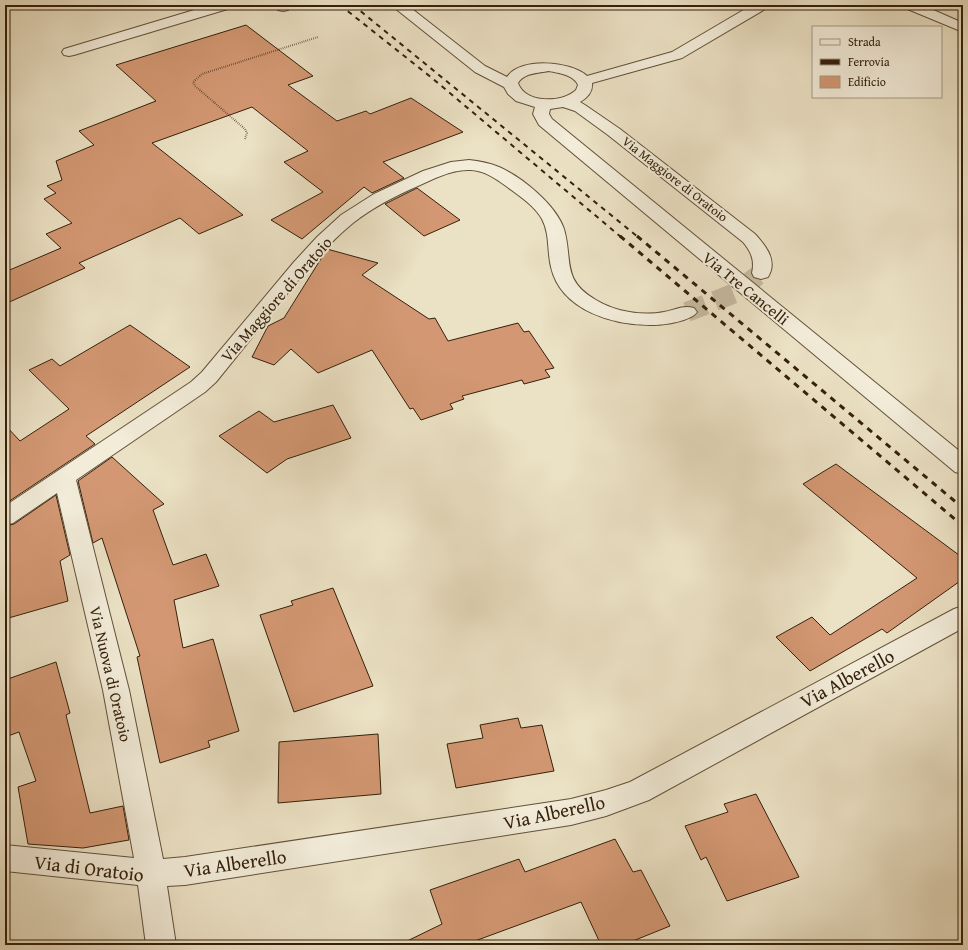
<svg xmlns="http://www.w3.org/2000/svg" width="968" height="950" viewBox="0 0 968 950" font-family="'Gentium Book Plus',serif">
<style>
.building{fill:#d39873;stroke:#34200b}
.lines{fill:none;stroke-linecap:round;stroke-linejoin:round}
.minor-tunnel{stroke:#c6ba9f;stroke-width:20;stroke-dasharray:20 10;stroke-linecap:butt}
.minor-casing{stroke:#625039;stroke-width:2}
.path{stroke:#34200b;stroke-width:2;stroke-dasharray:0.5 1.5;stroke-linecap:butt}
.minor{fill:#f2ecd9;fill-rule:evenodd}
.rail-far1{stroke:#34200b;stroke-width:2;stroke-dasharray:5 5;stroke-linecap:butt}
.rail{stroke:#34200b;stroke-width:3;stroke-dasharray:6 6;stroke-linecap:butt}
.labels{text-anchor:middle;dominant-baseline:central;stroke-width:4;stroke-linejoin:round;paint-order:stroke}
.far-street-label{font-size:13px;fill:#34200b;stroke:#f2ecd9}
.street-label{font-size:16px;fill:#34200b;stroke:#f2ecd9}
.near-street-label{font-size:19px;fill:#34200b;stroke:#f2ecd9}
</style>
<rect width="100%" height="100%" fill="#ebe1c4"/>
<filter id="stains"><feTurbulence type="fractalNoise" baseFrequency=".005" numOctaves="4"/><feColorMatrix values="0 0 0 0 .2 0 0 0 0 .09 0 0 0 0 .02 0 0 0 .5 -.17"/></filter>
<radialGradient id="worn" r=".72"><stop offset=".6" stop-color="#630" stop-opacity="0"/><stop offset="1" stop-color="#630" stop-opacity=".3"/></radialGradient>
<path class="building" d="M 246,25 L 313,76 L 288,85 L 337,121 L 366,111 L 370,114 L 411,98 L 463,132 L 383,162 L 404,178 L 372,193 L 364,187 L 302,239 L 271,220 L 323,192 L 284,162 L 308,151 L 252,107 L 152,143 L 243,215 L 199,234 L 180,218 L 79,263 L 85,268 L 5,304 L 5,272 L 61,248 L 46,234 L 72,223 L 44,199 L 56,193 L 47,186 L 62,180 L 56,161 L 94,145 L 79,131 L 156,101 L 116,65 Z
M 417,188 L 460,220 L 424,236 L 385,204 Z
M 327,249 L 378,263 L 362,275 L 429,319 L 435,318 L 448,341 L 518,323 L 524,332 L 529,331 L 554,368 L 545,370 L 550,377 L 524,384 L 522,380 L 462,396 L 464,399 L 450,404 L 453,409 L 421,420 L 413,408 L 410,409 L 372,350 L 318,373 L 291,349 L 274,365 L 252,357 L 268,326 L 284,318 Z
M 130,325 L 190,367 L 86,436 L 95,444 L 5,504 L 5,425 L 20,441 L 69,409 L 29,370 L 52,359 L 60,366 Z
M 333,405 L 351,438 L 287,459 L 267,473 L 219,436 L 259,411 L 274,422 Z
M 112,457 L 164,504 L 153,510 L 173,565 L 206,554 L 219,586 L 174,600 L 183,648 L 213,639 L 239,731 L 208,741 L 210,747 L 160,763 L 137,657 L 140,656 L 102,538 L 93,543 L 78,481 Z
M 836,464 L 963,558 L 963,579 L 887,633 L 882,629 L 810,671 L 776,637 L 812,617 L 830,635 L 917,578 L 803,484 Z
M 56,495 L 70,555 L 60,561 L 68,601 L 5,619 L 5,526 L 14,524 Z
M 333,588 L 373,686 L 294,712 L 260,615 L 293,605 L 291,601 Z
M 56,662 L 70,713 L 66,715 L 90,813 L 123,806 L 129,840 L 83,848 L 28,844 L 18,787 L 36,781 L 19,732 L 5,737 L 5,680 Z
M 518,718 L 521,728 L 542,725 L 554,771 L 456,788 L 447,744 L 483,738 L 480,725 Z
M 378,734 L 381,794 L 278,803 L 279,742 Z
M 756,794 L 799,877 L 727,901 L 706,857 L 701,860 L 685,826 L 728,812 L 724,804 Z
M 615,839 L 633,872 L 641,870 L 670,926 L 623,945 L 601,945 L 581,902 L 464,945 L 399,945 L 442,924 L 430,890 L 519,859 L 525,872 Z"/>
<g class="lines">
<path class="minor-tunnel" d="M 687,312 L 735,293 L 761,273"/>
<defs>
<path id="minor" d="M 211,5 L 233,5 L 231,8 L 74,55 L 69,56 L 64,55 L 62,52 L 64,49 Z
M 275,5 L 289,5 L 290,7 L 288,10 L 283,11 L 278,10 Z
M 391,5 L 407,5 L 485,66 L 507,77 C 520,57 571,61 587,76 L 672,52 L 752,5 L 769,5 L 767,8 L 682,58 L 592,83 C 593,92 587,98 580,102 L 585,105 L 620,129 L 755,234 C 766,246 778,261 768,277 L 761,279 L 754,277 L 752,273 C 755,260 751,252 743,242 L 608,135 L 575,111 L 563,107 L 550,109 L 549,114 L 552,119 L 963,454 L 963,474 L 955,472 L 539,125 L 533,114 L 535,107 L 516,101 L 508,94 L 504,87 L 475,72 ZM 549,71 C 559,73 574,75 578,85 L 576,90 C 563,103 525,104 518,83 C 524,73 538,73 549,71 Z
M 903,5 L 922,5 L 963,23 L 963,32 L 905,8 Z
M 469,160 C 479,161 489,163 499,167 C 522,177 556,205 564,229 C 573,260 561,280 596,300 C 616,312 642,316 664,312 C 675,310 683,305 694,308 L 697,312 C 691,321 665,325 654,325 C 615,326 561,311 551,267 C 547,251 550,234 542,219 C 534,205 518,195 506,186 C 495,178 482,169 468,170 C 450,170 434,179 418,186 C 395,196 373,207 353,223 C 326,245 304,273 282,300 C 260,327 238,355 216,382 L 205,392 L 76,480 L 129,690 L 163,859 L 185,857 L 571,799 L 606,790 L 630,782 L 954,609 L 963,606 L 963,628 L 649,800 L 606,816 L 571,825 L 185,885 L 167,886 L 176,945 L 146,945 L 138,885 L 5,871 L 5,845 L 134,858 L 103,690 L 57,493 L 13,523 L 5,525 L 5,506 L 191,382 L 202,372 L 294,262 L 317,237 L 341,215 L 374,194 L 423,171 L 451,162 Z"/>
</defs>
<use href="#minor" class="minor-casing"/>
<path class="path" d="M 245,139 L 247,133 L 245,129 L 195,86 L 193,82 L 202,74 L 318,37"/>
<use href="#minor" class="minor"/>
<path class="rail-far1" d="M 340,5 L 432,78 L 621,237
M 353,5 L 638,237"/>
<path class="rail" d="M 620,236 L 963,526
M 637,236 L 963,508"/>
</g>
<g class="labels">
<g class="far-street-label">
<text transform="translate(675 179) rotate(38)">Via Maggiore di Oratoio</text>
</g>
<g class="street-label">
<text transform="translate(746 288) rotate(39)">Via Tre Cancelli</text>
<text transform="translate(276 299) rotate(-49)">Via Maggiore di Oratoio</text>
<text transform="translate(111 674) rotate(77)">Via Nuova di Oratoio</text>
</g>
<g class="near-street-label">
<text transform="translate(847 678) rotate(-28)">Via Alberello</text>
<text transform="translate(554 812) rotate(-12)">Via Alberello</text>
<text transform="translate(235 863) rotate(-8)">Via Alberello</text>
<text transform="translate(89 868) rotate(7)">Via di Oratoio</text>
</g>
</g>
<rect width="968" height="950" fill="none" stroke="#ebe1c4" stroke-width="20"/>
<rect x="6" y="6" width="956" height="938" fill="none" stroke="#34200b" stroke-width="2"/>
<rect x="10" y="10" width="948" height="930" fill="none" stroke="#34200b"/>
<rect x="812" y="26" width="130" height="72" fill="#f2ecd9" stroke="#a69a87"/>
<rect x="820" y="39" width="20" height="6" fill="#f2ecd9" stroke="#a69a87"/>
<text x="848" y="46" font-size="12" fill="#34200b">Strada</text>
<rect x="820" y="59" width="20" height="6" fill="#34200b" stroke="#a69a87"/>
<text x="848" y="66" font-size="12" fill="#34200b">Ferrovia</text>
<rect x="820" y="76" width="20" height="12" fill="#d39873" stroke="#a69a87"/>
<text x="848" y="86" font-size="12" fill="#34200b">Edificio</text>
<rect width="100%" height="100%" filter="url(#stains)"/>
<rect width="100%" height="100%" fill="url(#worn)"/>
</svg>
